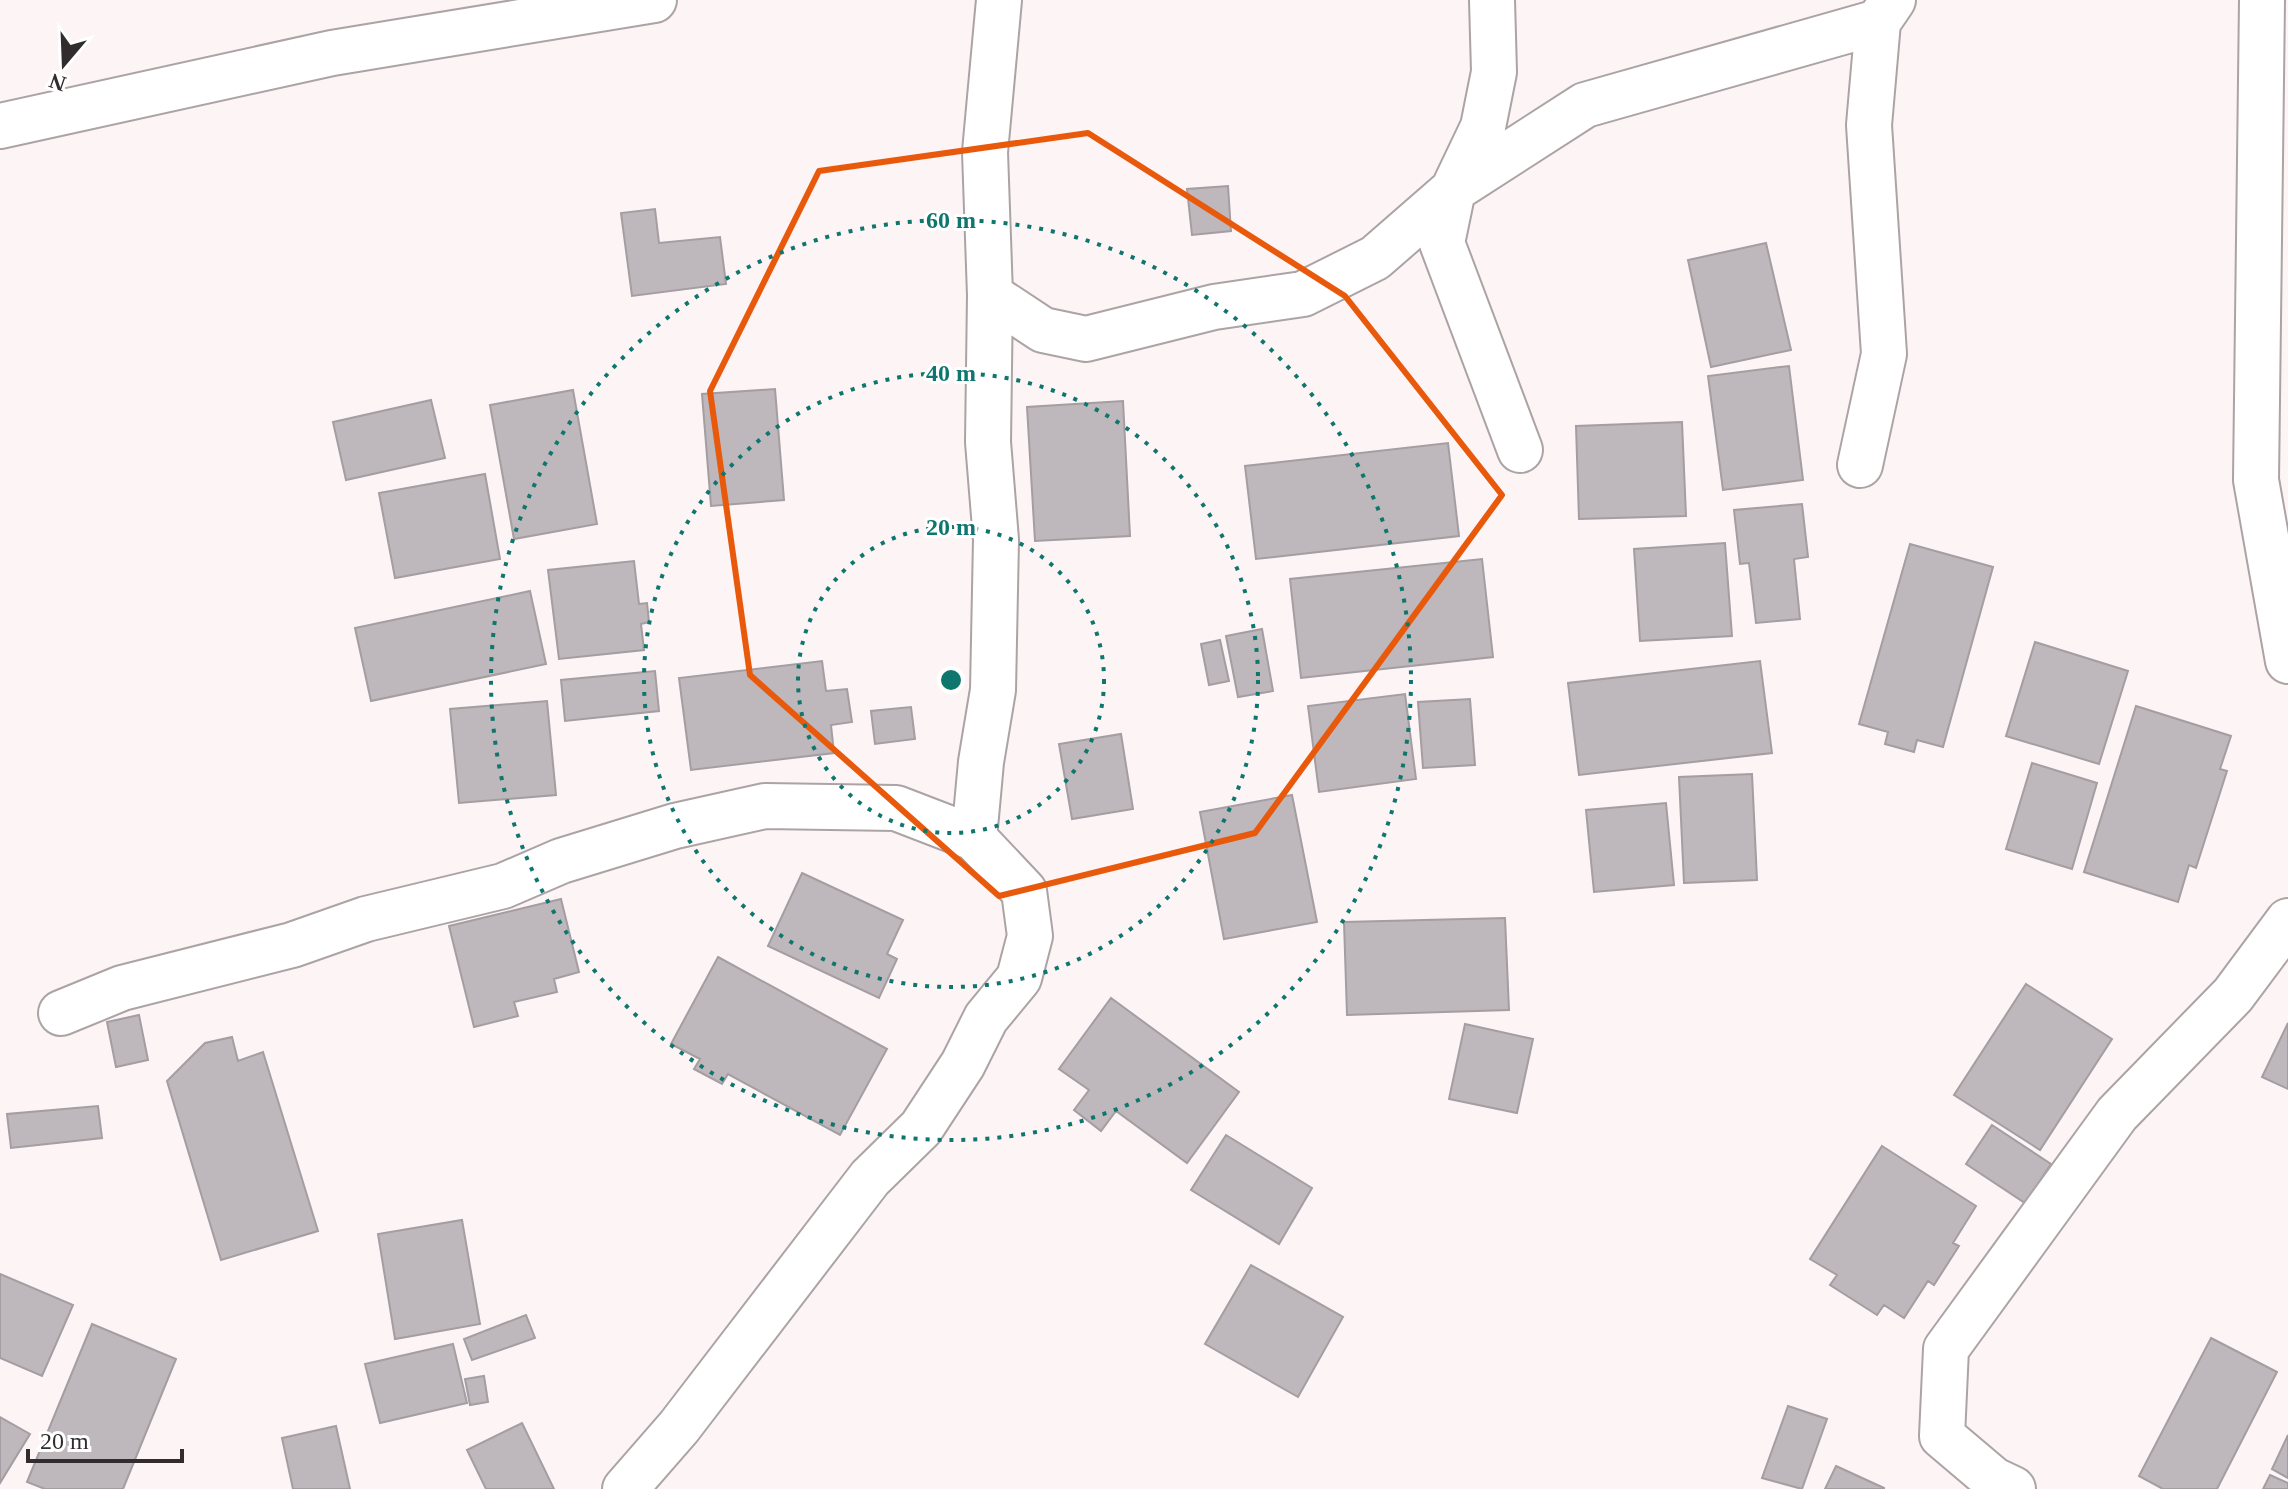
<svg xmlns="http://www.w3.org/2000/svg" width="2288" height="1489" viewBox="0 0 2288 1489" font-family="Georgia,serif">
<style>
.building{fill:#beb7bb;stroke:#a49da1;stroke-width:2}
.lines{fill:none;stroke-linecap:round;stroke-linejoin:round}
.minor-casing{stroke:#aca3a5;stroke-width:48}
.minor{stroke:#fff;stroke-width:44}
.marked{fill:none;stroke:#e8590c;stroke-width:6;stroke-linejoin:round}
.ring{fill:none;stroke:#0f766e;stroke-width:4;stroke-dasharray:4 8}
.centre{fill:#0f766e;stroke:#fff;stroke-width:4}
.ring-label{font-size:24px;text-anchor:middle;font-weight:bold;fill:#0f766e;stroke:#fff;stroke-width:6;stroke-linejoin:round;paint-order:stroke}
</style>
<rect width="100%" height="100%" fill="#fcf4f5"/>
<path class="building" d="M 1228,186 L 1231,231 L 1192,235 L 1187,189 Z
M 655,209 L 659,243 L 720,237 L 726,284 L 632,296 L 621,213 Z
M 1766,243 L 1791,350 L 1711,367 L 1688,260 Z
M 1789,366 L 1803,480 L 1723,490 L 1708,376 Z
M 775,389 L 784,500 L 711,506 L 702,394 Z
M 573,390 L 597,524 L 514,539 L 490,405 Z
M 431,400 L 445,458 L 346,480 L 333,422 Z
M 1123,401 L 1130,536 L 1035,541 L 1027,407 Z
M 1682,422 L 1686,516 L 1579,519 L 1576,426 Z
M 1448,443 L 1459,536 L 1256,559 L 1245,466 Z
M 485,474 L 500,559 L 395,578 L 379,493 Z
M 1802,504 L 1808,557 L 1794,559 L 1800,619 L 1756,623 L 1749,563 L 1740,564 L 1734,510 Z
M 1725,543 L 1732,636 L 1640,641 L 1634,549 Z
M 1910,544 L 1993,567 L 1943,747 L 1917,740 L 1914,752 L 1885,744 L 1888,732 L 1859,724 Z
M 1482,559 L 1493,657 L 1301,678 L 1290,579 Z
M 634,561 L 639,604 L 647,603 L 649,622 L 641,624 L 644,650 L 559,659 L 548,570 Z
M 530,591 L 546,664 L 371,701 L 355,628 Z
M 1262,629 L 1273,691 L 1238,697 L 1226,636 Z
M 1220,640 L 1229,681 L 1209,685 L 1201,644 Z
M 2035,642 L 2128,671 L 2099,764 L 2006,736 Z
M 822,661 L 826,691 L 847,689 L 852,722 L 831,725 L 834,753 L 691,770 L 679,678 Z
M 1760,661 L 1772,753 L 1579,775 L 1568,683 Z
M 655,671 L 659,711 L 565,721 L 561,680 Z
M 1405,694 L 1416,779 L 1319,792 L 1308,706 Z
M 1470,699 L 1475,765 L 1423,768 L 1418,702 Z
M 547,701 L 556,795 L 459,803 L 450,709 Z
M 2136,706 L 2231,736 L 2220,769 L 2227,771 L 2196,868 L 2189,865 L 2178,902 L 2084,872 Z
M 911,707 L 915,739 L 875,744 L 871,711 Z
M 1121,734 L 1133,809 L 1072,819 L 1059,744 Z
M 2032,763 L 2097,783 L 2072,869 L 2006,849 Z
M 1752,774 L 1757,880 L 1684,883 L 1679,777 Z
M 1292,795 L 1317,922 L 1224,939 L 1200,812 Z
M 1666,803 L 1674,885 L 1594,892 L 1586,810 Z
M 802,873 L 903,920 L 887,954 L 897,959 L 879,998 L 768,946 Z
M 561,899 L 579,972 L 554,979 L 557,992 L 514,1002 L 518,1016 L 474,1027 L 449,926 Z
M 1505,918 L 1509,1010 L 1347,1015 L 1344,922 Z
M 718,957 L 887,1049 L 840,1135 L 728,1074 L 722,1084 L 694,1069 L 700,1059 L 671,1044 Z
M 2026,984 L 2112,1039 L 2040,1150 L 1954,1095 Z
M 1111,998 L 1239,1092 L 1187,1163 L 1116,1111 L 1101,1131 L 1074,1110 L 1089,1090 L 1059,1069 Z
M 139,1015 L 148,1060 L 116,1067 L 107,1022 Z
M 2288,1023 L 2288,1089 L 2262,1077 Z
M 1465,1024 L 1533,1039 L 1517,1113 L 1449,1099 Z
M 232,1037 L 238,1061 L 263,1052 L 318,1231 L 221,1260 L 167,1081 L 205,1043 Z
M 98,1106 L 102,1138 L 11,1148 L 7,1114 Z
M 1992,1125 L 2051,1164 L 2025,1203 L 1966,1164 Z
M 1226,1135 L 1312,1188 L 1279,1244 L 1191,1190 Z
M 1882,1146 L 1976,1206 L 1953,1243 L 1959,1246 L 1934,1285 L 1928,1281 L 1904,1318 L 1884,1305 L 1877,1315 L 1830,1285 L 1837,1275 L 1810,1259 Z
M 462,1220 L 480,1324 L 395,1339 L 378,1234 Z
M 1251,1265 L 1343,1317 L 1298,1397 L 1205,1344 Z
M 0,1274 L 73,1305 L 42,1376 L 0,1358 Z
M 526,1315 L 535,1338 L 472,1360 L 464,1339 Z
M 92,1324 L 176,1359 L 123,1489 L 45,1489 L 27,1482 Z
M 2211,1338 L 2277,1372 L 2217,1489 L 2163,1489 L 2139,1476 Z
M 453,1344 L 467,1403 L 380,1423 L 365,1364 Z
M 484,1376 L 488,1402 L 470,1405 L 465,1379 Z
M 1788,1406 L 1827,1419 L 1802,1489 L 1762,1478 Z
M 0,1417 L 30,1434 L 0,1483 Z
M 522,1423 L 554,1489 L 486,1489 L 467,1450 Z
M 336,1426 L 350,1489 L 293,1489 L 282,1438 Z
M 2288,1435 L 2288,1478 L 2272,1469 Z
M 1836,1466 L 1884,1488 L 1884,1489 L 1825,1489 Z
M 2270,1475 L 2288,1483 L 2288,1489 L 2263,1489 Z"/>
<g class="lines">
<defs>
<path id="minor" d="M 1492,0 L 1494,72 L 1483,127 L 1453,190 L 1442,243 L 1520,450
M 2262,0 L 2256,480 L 2288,661
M 0,126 L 332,53 L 654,0
M 990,295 L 1043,330 L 1086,339 L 1214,307 L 1303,294 L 1375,258 L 1453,190 L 1585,105 L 1878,22
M 1860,465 L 1884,354 L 1869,125 L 1878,22 L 1893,0
M 974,838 L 981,762 L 993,690 L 996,540 L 988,442 L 990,295 L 985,152 L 999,0
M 61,1013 L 122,988 L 292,945 L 366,919 L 503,886 L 561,861 L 675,826 L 765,806 L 896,808 L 974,838 L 1024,891 L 1030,936 L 1019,978 L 986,1018 L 963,1064 L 921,1128 L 870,1178 L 679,1427 L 625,1489
M 2013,1489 L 1994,1480 L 1942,1436 L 1946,1349 L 2117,1114 L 2233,995 L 2288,921"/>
</defs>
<use href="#minor" class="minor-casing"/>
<use href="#minor" class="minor"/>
</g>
<path class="marked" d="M 1088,133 L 1345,296 L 1502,495 L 1255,833 L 999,896 L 750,675 L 710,391 L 819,171 Z"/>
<g class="ring">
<circle cx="951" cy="680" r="153"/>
<circle cx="951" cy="680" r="307"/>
<circle cx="951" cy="680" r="460"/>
</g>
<circle cx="951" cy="680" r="12" class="centre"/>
<g class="ring-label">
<text x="951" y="228">60 m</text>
<text x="951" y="381">40 m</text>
<text x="951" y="535">20 m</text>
</g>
<g transform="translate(64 64) rotate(199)" stroke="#ffffff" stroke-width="6" paint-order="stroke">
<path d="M0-6L14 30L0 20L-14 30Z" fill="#312d2e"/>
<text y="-12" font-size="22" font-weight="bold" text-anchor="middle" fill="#312d2e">N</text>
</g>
<path d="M28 1449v12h154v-12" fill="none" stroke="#312d2e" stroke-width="4"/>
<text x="40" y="1449" font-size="24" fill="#312d2e" stroke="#ffffff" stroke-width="6" paint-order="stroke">20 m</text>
</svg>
